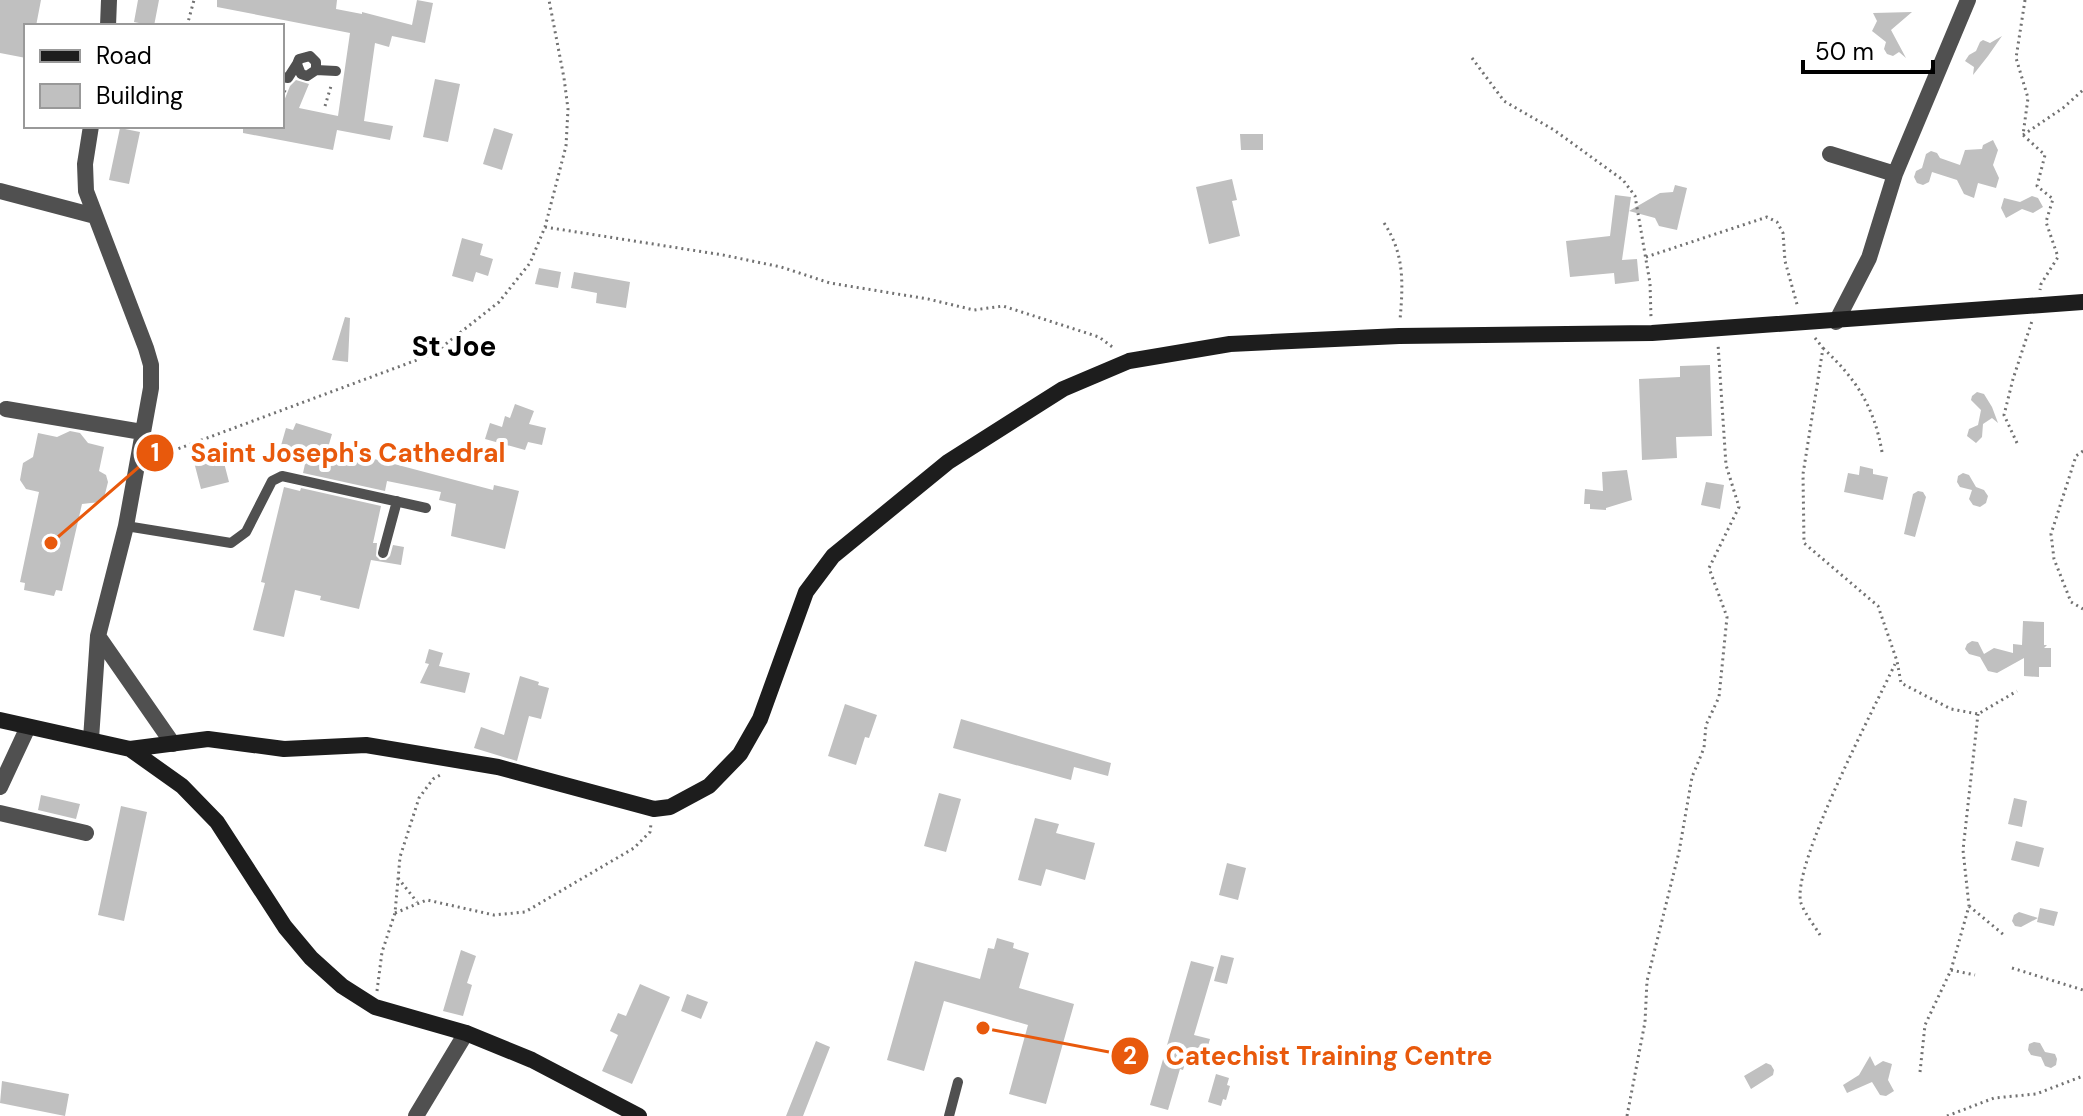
<svg xmlns="http://www.w3.org/2000/svg" width="2083" height="1116" viewBox="0 0 2083 1116" font-family="'DM Sans',sans-serif">
<style>
.building{fill:#c0c0c0}
.lines{fill:none;stroke-linecap:round;stroke-linejoin:round}
.path{stroke:#727272;stroke-width:3;stroke-dasharray:2 4;stroke-linecap:butt}
.lane{stroke:#505050;stroke-width:10}
.street{stroke:#505050;stroke-width:16}
.secondary{stroke:#1d1d1d;stroke-width:16}
.labels{text-anchor:middle;dominant-baseline:central;stroke-width:8;stroke-linejoin:round;paint-order:stroke}
.quarter-label{font-size:28px;font-weight:bold;fill:#000;stroke:#fff}
.leader{fill:none;stroke:#e8590c;stroke-width:3}
.callout-dot{fill:#e8590c;stroke:#fff;stroke-width:3}
.mark-label{font-size:24px;text-anchor:middle;font-weight:bold;fill:#fff}
.callout-label{font-size:26px;text-anchor:middle;font-weight:bold;fill:#e8590c;stroke:#fff;stroke-width:8;stroke-linejoin:round;paint-order:stroke}
</style>
<rect width="100%" height="100%" fill="#fff"/>
<path class="building" d="M 0,0 L 41,0 L 36,26 L 26,26 L 26,58 L 0,53 Z
M 138,0 L 159,0 L 154,26 L 134,22 Z
M 217,0 L 337,0 L 336,9 L 362,14 L 362,12 L 412,25 L 417,0 L 433,3 L 425,43 L 392,36 L 389,47 L 375,43 L 364,121 L 393,126 L 390,140 L 337,130 L 333,150 L 243,133 L 243,126 L 282,126 L 282,106 L 290,86 L 296,80 L 309,84 L 299,108 L 338,116 L 350,33 L 217,7 Z
M 1912,12 L 1891,30 L 1906,58 L 1899,52 L 1893,56 L 1887,54 L 1884,49 L 1886,42 L 1872,31 L 1877,21 L 1873,13 Z
M 2002,36 L 1988,56 L 1973,75 L 1974,67 L 1965,61 L 1969,55 L 1976,51 L 1980,42 L 1983,40 L 1990,43 Z
M 435,79 L 460,84 L 448,142 L 423,137 Z
M 120,128 L 140,132 L 129,184 L 109,180 Z
M 494,128 L 513,134 L 502,170 L 483,164 Z
M 1240,134 L 1263,134 L 1263,150 L 1241,150 Z
M 1993,140 L 1998,150 L 1993,165 L 1999,178 L 1996,188 L 1978,183 L 1974,198 L 1964,194 L 1957,180 L 1932,172 L 1929,182 L 1923,185 L 1917,183 L 1914,177 L 1916,171 L 1922,168 L 1926,154 L 1931,151 L 1937,153 L 1940,158 L 1960,165 L 1965,150 L 1982,149 L 1983,145 Z
M 1232,179 L 1237,200 L 1232,201 L 1240,236 L 1209,244 L 1196,187 Z
M 1675,185 L 1687,188 L 1677,230 L 1659,226 L 1655,218 L 1629,211 L 1660,193 L 1673,192 Z
M 1615,195 L 1631,197 L 1622,260 L 1637,259 L 1639,281 L 1615,284 L 1614,273 L 1570,277 L 1566,241 L 1610,236 Z
M 2032,196 L 2038,198 L 2043,207 L 2033,213 L 2022,209 L 2006,218 L 2001,208 L 2004,198 L 2020,202 Z
M 462,238 L 483,244 L 480,255 L 493,259 L 488,276 L 476,272 L 473,282 L 452,276 Z
M 539,268 L 561,272 L 558,288 L 535,284 Z
M 574,272 L 630,282 L 626,308 L 596,303 L 597,293 L 571,288 Z
M 345,317 L 350,318 L 348,362 L 332,360 Z
M 1710,365 L 1712,436 L 1676,437 L 1677,458 L 1642,460 L 1639,379 L 1680,377 L 1680,366 Z
M 1977,392 L 1984,394 L 1992,407 L 1998,423 L 1992,418 L 1983,424 L 1982,437 L 1976,443 L 1967,436 L 1969,429 L 1978,425 L 1981,410 L 1971,400 L 1972,396 Z
M 515,404 L 534,411 L 529,424 L 546,428 L 542,445 L 528,442 L 525,450 L 485,439 L 490,423 L 502,427 L 505,416 L 510,418 Z
M 296,423 L 332,434 L 327,451 L 379,460 L 493,490 L 494,485 L 519,491 L 505,549 L 451,536 L 456,504 L 439,500 L 441,492 L 387,481 L 385,491 L 303,473 L 305,464 L 278,456 L 286,428 L 293,430 Z
M 70,431 L 80,433 L 88,443 L 104,447 L 99,471 L 106,475 L 108,482 L 104,498 L 100,502 L 82,504 L 62,591 L 56,590 L 54,596 L 24,590 L 25,583 L 20,582 L 39,492 L 26,489 L 20,480 L 23,463 L 33,457 L 38,433 L 57,437 Z
M 222,455 L 229,482 L 201,489 L 194,462 Z
M 1860,466 L 1873,469 L 1873,474 L 1888,477 L 1883,500 L 1844,492 L 1848,473 L 1859,475 Z
M 1627,470 L 1632,500 L 1606,508 L 1606,510 L 1590,509 L 1590,504 L 1584,504 L 1585,489 L 1603,491 L 1602,472 Z
M 1963,473 L 1969,475 L 1976,487 L 1984,490 L 1988,496 L 1986,503 L 1980,507 L 1973,505 L 1969,499 L 1972,490 L 1960,487 L 1957,482 L 1958,476 Z
M 1706,482 L 1724,485 L 1720,509 L 1701,505 Z
M 284,487 L 300,491 L 301,488 L 381,506 L 373,543 L 377,543 L 376,556 L 380,560 L 386,560 L 390,556 L 393,545 L 404,547 L 401,565 L 371,560 L 359,609 L 320,600 L 321,596 L 295,590 L 284,637 L 253,630 L 265,583 L 261,582 Z
M 1918,491 L 1923,492 L 1926,497 L 1915,537 L 1904,534 L 1913,494 Z
M 2023,621 L 2044,622 L 2044,645 L 2047,645 L 2044,648 L 2051,648 L 2051,667 L 2039,667 L 2039,677 L 2024,676 L 2024,658 L 1997,673 L 1988,671 L 1980,657 L 1969,654 L 1965,649 L 1967,644 L 1972,641 L 1978,642 L 1984,654 L 1994,648 L 2013,653 L 2013,644 L 2022,645 Z
M 429,649 L 443,653 L 439,666 L 470,673 L 465,693 L 420,683 L 429,664 L 425,663 Z
M 520,676 L 539,682 L 538,685 L 549,688 L 541,719 L 529,716 L 517,761 L 474,748 L 481,727 L 504,735 Z
M 845,704 L 877,715 L 869,738 L 865,737 L 856,765 L 828,756 Z
M 961,719 L 1111,763 L 1108,776 L 1074,767 L 1071,780 L 953,748 Z
M 939,793 L 961,799 L 946,852 L 924,846 Z
M 41,795 L 80,804 L 76,819 L 38,810 Z
M 2014,798 L 2027,801 L 2022,827 L 2008,824 Z
M 121,806 L 147,812 L 124,921 L 98,915 Z
M 1035,818 L 1059,824 L 1056,833 L 1095,843 L 1085,880 L 1046,869 L 1041,886 L 1018,880 Z
M 2016,841 L 2044,848 L 2039,867 L 2011,860 Z
M 1227,863 L 1246,868 L 1238,900 L 1219,895 Z
M 2040,908 L 2058,912 L 2054,926 L 2037,922 L 2038,918 L 2021,927 L 2015,926 L 2012,921 L 2014,915 L 2019,912 L 2038,918 Z
M 997,938 L 1014,943 L 1013,948 L 1029,953 L 1019,988 L 1074,1004 L 1046,1104 L 1009,1094 L 1028,1025 L 944,1001 L 924,1071 L 887,1060 L 915,961 L 980,979 L 988,948 L 994,949 Z
M 461,950 L 476,956 L 467,983 L 472,985 L 463,1016 L 443,1011 Z
M 1221,955 L 1234,958 L 1227,984 L 1214,981 Z
M 1191,961 L 1214,967 L 1194,1035 L 1210,1039 L 1204,1059 L 1188,1054 L 1183,1070 L 1180,1069 L 1168,1110 L 1150,1105 Z
M 640,984 L 670,997 L 632,1084 L 602,1071 L 618,1035 L 610,1031 L 618,1013 L 626,1016 Z
M 687,994 L 708,1002 L 701,1019 L 681,1011 Z
M 816,1041 L 830,1047 L 803,1116 L 786,1116 Z
M 2034,1042 L 2040,1043 L 2045,1052 L 2055,1054 L 2057,1059 L 2056,1065 L 2051,1068 L 2045,1066 L 2041,1057 L 2031,1055 L 2028,1050 L 2029,1044 Z
M 1870,1056 L 1875,1066 L 1883,1061 L 1892,1064 L 1888,1080 L 1894,1091 L 1886,1096 L 1880,1095 L 1872,1082 L 1847,1093 L 1843,1085 L 1859,1075 Z
M 1766,1063 L 1771,1065 L 1774,1070 L 1773,1075 L 1751,1089 L 1744,1076 Z
M 1216,1074 L 1229,1078 L 1227,1085 L 1230,1086 L 1226,1100 L 1223,1099 L 1221,1106 L 1208,1102 Z
M 2,1081 L 69,1094 L 65,1116 L 0,1103 Z"/>
<g class="lines">
<path class="path" d="M 2025,0 L 2016,58 L 2028,98 L 2023,135 L 2045,155 L 2037,186 L 2053,199 L 2046,222 L 2058,257 L 2041,284 L 2040,290
M 187,26 L 194,0
M 1472,58 L 1504,101 L 1554,130 L 1623,180 L 1635,196 L 1650,283 L 1651,318
M 283,98 L 285,90
M 325,106 L 331,86
M 2023,135 L 2063,108 L 2083,90
M 1384,223 C 1405,254 1403,285 1400,320
M 545,227 L 723,255 L 781,267 L 830,283 L 928,299 L 974,310 L 1003,306 L 1099,337 L 1115,349
M 1646,257 L 1767,217 L 1777,222 L 1783,233 L 1785,261 L 1798,308
M 1815,338 L 1823,348 L 1803,474 L 1804,543 L 1878,606 L 1897,661 L 1901,683 L 1951,709 L 1978,714 L 2017,691
M 1823,348 C 1856,379 1874,406 1882,452
M 2017,443 L 2004,415 L 2013,379 L 2032,321
M 2083,451 L 2076,456 L 2051,534 L 2054,559 L 2071,602 L 2083,609
M 156,457 L 433,354 L 499,302 L 530,263 L 545,227 L 566,146 L 568,109 L 564,78 L 549,0
M 398,878 L 417,902
M 1969,906 L 2004,935
M 395,913 L 427,900 L 494,915 L 525,912 L 634,848 L 650,832 L 651,824
M 1820,935 C 1814,925 1805,914 1801,903 C 1790,867 1876,705 1895,664
M 2012,968 L 2083,990
M 1951,970 L 1975,975
M 377,991 L 382,952 L 395,913 L 400,857 L 419,798 L 433,779 L 442,774
M 1920,1072 L 1925,1025 L 1951,970 L 1969,906 L 1963,850 L 1978,714
M 1627,1116 L 1645,1022 L 1647,981 L 1679,852 L 1692,777 L 1704,748 L 1706,725 L 1719,697 L 1727,617 L 1709,568 L 1739,507 L 1726,465 L 1718,344
M 1947,1116 L 1994,1098 L 2036,1094 L 2083,1076"/>
<path class="lane" d="M 316,70 L 316,62 L 310,56 L 299,59 L 297,64 L 301,74 L 307,76 L 316,70 L 336,71
M 282,77 L 288,78 L 297,64
M 126,526 L 231,543 L 246,532 L 272,481 L 282,476 L 426,508
M 383,553 L 397,501
M 949,1116 L 958,1082"/>
<path class="street" d="M 108,26 L 109,0
M 1830,154 L 1895,174
M 0,191 L 95,216
M 1836,322 L 1869,258 L 1895,174 L 1968,0
M 6,409 L 142,432
M 98,636 L 173,744
M 91,739 L 98,636 L 126,526 L 151,388 L 151,365 L 146,348 L 86,191 L 85,164 L 91,126
M 0,787 L 28,727
M 0,813 L 86,833
M 416,1116 L 466,1033"/>
<path class="secondary" d="M 0,720 L 130,749 L 182,786 L 217,822 L 285,927 L 311,958 L 342,986 L 375,1007 L 466,1033 L 532,1060 L 639,1116
M 130,749 L 208,739 L 284,749 L 366,745 L 498,767 L 654,809 L 670,807 L 709,786 L 740,754 L 760,719 L 806,592 L 833,556 L 948,462 L 1063,389 L 1129,361 L 1230,344 L 1399,336 L 1652,333 L 2083,302"/>
</g>
<g class="labels">
<g class="quarter-label">
<text x="454" y="346">St Joe</text>
</g>
</g>
<path class="leader" d="M51 543L155 453M983 1028L1130 1056"/>
<g class="callout-dot">
<circle cx="51" cy="543" r="8"/>
<circle cx="983" cy="1028" r="8"/>
<circle cx="155" cy="453" r="20"/>
<circle cx="1130" cy="1056" r="20"/>
</g>
<g class="mark-label">
<text x="155" y="461">1</text>
<text x="1130" y="1064">2</text>
</g>
<g class="callout-label">
<text x="348" y="462">Saint Joseph's Cathedral</text>
<text x="1329" y="1065">Catechist Training Centre</text>
</g>
<rect x="24" y="24" width="260" height="104" fill="#ffffff" stroke="#999999" stroke-width="2"/>
<rect x="40" y="50" width="40" height="12" fill="#1d1d1d" stroke="#999999" stroke-width="2"/>
<text x="96" y="64" font-size="24" fill="#000000">Road</text>
<rect x="40" y="84" width="40" height="24" fill="#c0c0c0" stroke="#999999" stroke-width="2"/>
<text x="96" y="104" font-size="24" fill="#000000">Building</text>
<path d="M1803 60v12h130v-12" fill="none" stroke="#000000" stroke-width="4"/>
<text x="1815" y="60" font-size="24" fill="#000000" stroke="#ffffff" stroke-width="6" paint-order="stroke">50 m</text>
</svg>
